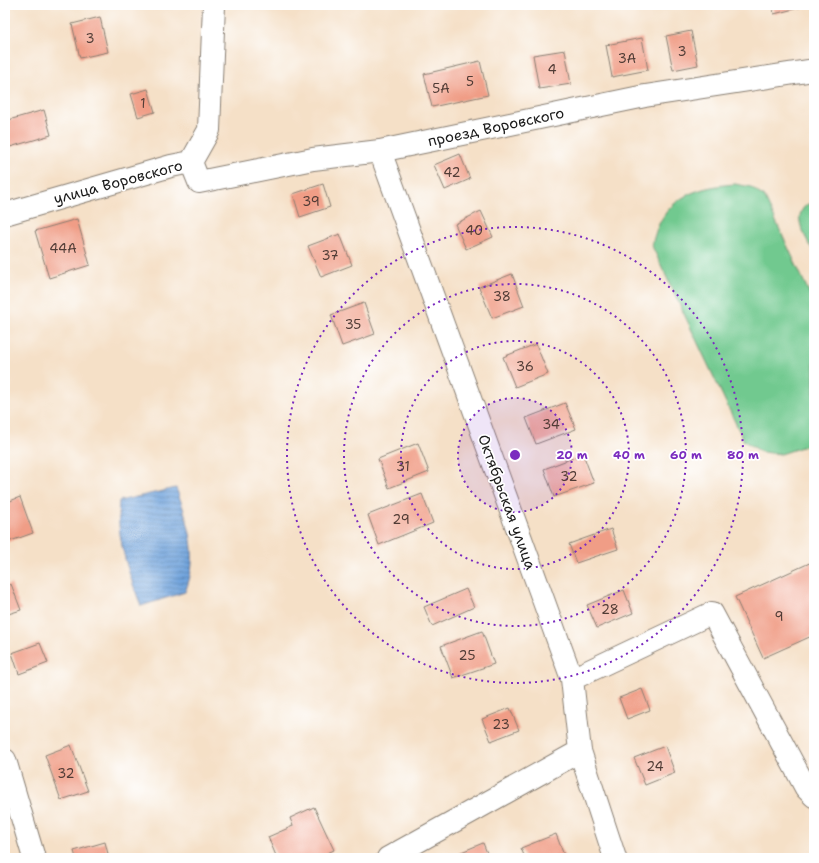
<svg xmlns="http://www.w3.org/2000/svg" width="819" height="863" viewBox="0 0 819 863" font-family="'Shantell Sans',sans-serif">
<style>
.green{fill:#71c98f;stroke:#467256}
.water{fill:url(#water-rules);stroke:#46607c}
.building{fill:#f09d86}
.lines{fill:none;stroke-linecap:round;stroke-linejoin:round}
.minor-casing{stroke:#887e72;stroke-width:24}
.minor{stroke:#fff;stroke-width:22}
.ring{fill:none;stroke:#7b2cbf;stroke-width:2;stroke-dasharray:2 4}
.labels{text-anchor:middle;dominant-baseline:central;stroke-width:3.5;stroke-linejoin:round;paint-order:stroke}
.number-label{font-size:13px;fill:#513c36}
.street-label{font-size:15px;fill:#1c1c1c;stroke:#fff}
.centre{fill:#7b2cbf;stroke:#fff;stroke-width:2}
.ring-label{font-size:12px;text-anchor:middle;font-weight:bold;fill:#7b2cbf;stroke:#fff;stroke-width:3.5;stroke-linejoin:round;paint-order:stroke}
</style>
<defs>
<pattern id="water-rules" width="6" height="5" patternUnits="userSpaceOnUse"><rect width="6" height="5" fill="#6fa3dc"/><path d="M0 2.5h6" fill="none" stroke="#5a84b2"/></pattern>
</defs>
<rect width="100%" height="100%" fill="#fff"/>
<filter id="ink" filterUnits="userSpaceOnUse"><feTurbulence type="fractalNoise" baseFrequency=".025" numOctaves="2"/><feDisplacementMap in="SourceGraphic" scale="8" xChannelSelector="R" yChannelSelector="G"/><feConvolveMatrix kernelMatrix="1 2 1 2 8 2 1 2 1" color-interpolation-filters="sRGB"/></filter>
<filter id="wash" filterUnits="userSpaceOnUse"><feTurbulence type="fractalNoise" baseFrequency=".012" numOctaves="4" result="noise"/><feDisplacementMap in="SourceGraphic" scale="16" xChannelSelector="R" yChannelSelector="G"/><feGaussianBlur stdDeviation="0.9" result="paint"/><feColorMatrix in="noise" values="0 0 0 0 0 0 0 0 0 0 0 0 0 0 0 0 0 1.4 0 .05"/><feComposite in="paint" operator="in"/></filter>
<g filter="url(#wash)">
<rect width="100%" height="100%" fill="#f5e0c7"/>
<path class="green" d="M 735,184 L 751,187 L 765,198 L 814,303 L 814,443 L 781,454 L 762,452 L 744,441 L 652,246 C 661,200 692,187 735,184 Z
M 814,201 L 814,253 C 805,235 787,212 814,201 Z"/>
<path class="water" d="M 176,488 C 189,523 200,556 185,592 L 141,606 C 128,571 116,539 119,501 Z"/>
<g id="blocks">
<path class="building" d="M 772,5 L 806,5 L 806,6 L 774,14 Z
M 100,17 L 108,52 L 80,58 L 72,24 Z
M 691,31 L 698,65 L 673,70 L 666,36 Z
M 642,38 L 648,70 L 612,77 L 606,45 Z
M 565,50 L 571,84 L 539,89 L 533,55 Z
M 480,61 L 488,95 L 432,107 L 424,74 Z
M 148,89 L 155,112 L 138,117 L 131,94 Z
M 44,110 L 51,135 L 10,147 L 5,121 Z
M 460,154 L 470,179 L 445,190 L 434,165 Z
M 323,184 L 330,207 L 300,217 L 293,194 Z
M 481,211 L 493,237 L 466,249 L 455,224 Z
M 77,219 L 90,265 L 49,278 L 35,231 Z
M 340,234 L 352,265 L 321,277 L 308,246 Z
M 512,274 L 524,306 L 492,318 L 479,287 Z
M 364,303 L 375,334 L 342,346 L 331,315 Z
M 536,344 L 548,374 L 515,387 L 503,357 Z
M 565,403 L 576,429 L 536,444 L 526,418 Z
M 418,443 L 429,472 L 389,488 L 378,459 Z
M 583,454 L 594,483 L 554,497 L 544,469 Z
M 422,494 L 433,523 L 379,545 L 368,515 Z
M 20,497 L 33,533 L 5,543 L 5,503 Z
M 611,529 L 618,549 L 576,563 L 569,544 Z
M 814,561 L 814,635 L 763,658 L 735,597 Z
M 11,584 L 21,610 L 5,615 L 5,586 Z
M 466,589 L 474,607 L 432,626 L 424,607 Z
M 624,590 L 633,613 L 597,628 L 587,605 Z
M 482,631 L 494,664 L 453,678 L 441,646 Z
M 40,643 L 48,663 L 19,674 L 12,653 Z
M 642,689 L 650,710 L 627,719 L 619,698 Z
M 510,708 L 519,730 L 491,741 L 482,719 Z
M 71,745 L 88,791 L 61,800 L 45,755 Z
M 665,746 L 675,773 L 645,785 L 634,758 Z
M 314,807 L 334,850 L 317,858 L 277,858 L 268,837 L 293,826 L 290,818 Z
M 556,834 L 565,858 L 525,858 L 521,848 Z
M 105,842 L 109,858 L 76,858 L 74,851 Z
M 483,843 L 489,858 L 461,858 L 459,853 Z"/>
</g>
</g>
<g filter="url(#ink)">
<use href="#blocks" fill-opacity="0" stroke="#887e72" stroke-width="1"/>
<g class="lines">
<defs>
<path id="minor" d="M 380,151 L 572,679 L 580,751 L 615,858
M 191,162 L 199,182 L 313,159 L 380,151 L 645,96 L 814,70
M 5,214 L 171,166 L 191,162 L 209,130 L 214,5
M 572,679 L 712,613 L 806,788 L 814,796
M 5,760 L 34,858
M 388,858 L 580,751"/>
</defs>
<use href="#minor" class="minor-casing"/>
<use href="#minor" class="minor"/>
</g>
</g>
<circle cx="515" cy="455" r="57" fill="#7b2cbf" fill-opacity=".12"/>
<g class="ring">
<circle cx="515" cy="455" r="57"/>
<circle cx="515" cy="455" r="114"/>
<circle cx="515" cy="455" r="171"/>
<circle cx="515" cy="455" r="228"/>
</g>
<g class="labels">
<g class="number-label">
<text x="90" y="38">3</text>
<text x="682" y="51">3</text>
<text x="627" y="58">3А</text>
<text x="552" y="69">4</text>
<text x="470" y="81">5</text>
<text x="441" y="88">5А</text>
<text x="143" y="103">1</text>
<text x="452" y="172">42</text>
<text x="311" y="201">39</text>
<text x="474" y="230">40</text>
<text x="63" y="248">44А</text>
<text x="330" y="255">37</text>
<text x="502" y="296">38</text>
<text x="353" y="324">35</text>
<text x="525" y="366">36</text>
<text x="551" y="424">34</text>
<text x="403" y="466">31</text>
<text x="569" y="476">32</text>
<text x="401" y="519">29</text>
<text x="610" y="609">28</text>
<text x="779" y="616">9</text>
<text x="467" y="655">25</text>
<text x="501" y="724">23</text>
<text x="655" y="766">24</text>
<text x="66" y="773">32</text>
</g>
<g class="street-label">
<text transform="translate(496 127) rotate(-12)">проезд Воровского</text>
<text transform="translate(118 182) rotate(-15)">улица Воровского</text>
<text transform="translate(507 502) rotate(70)">Октябрьская улица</text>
</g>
</g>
<circle cx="515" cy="455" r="6" class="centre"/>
<g class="ring-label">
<text x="572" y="459">20 m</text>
<text x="629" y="459">40 m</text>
<text x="686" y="459">60 m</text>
<text x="743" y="459">80 m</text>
</g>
<rect width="819" height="863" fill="none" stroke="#fff" stroke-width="20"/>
</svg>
